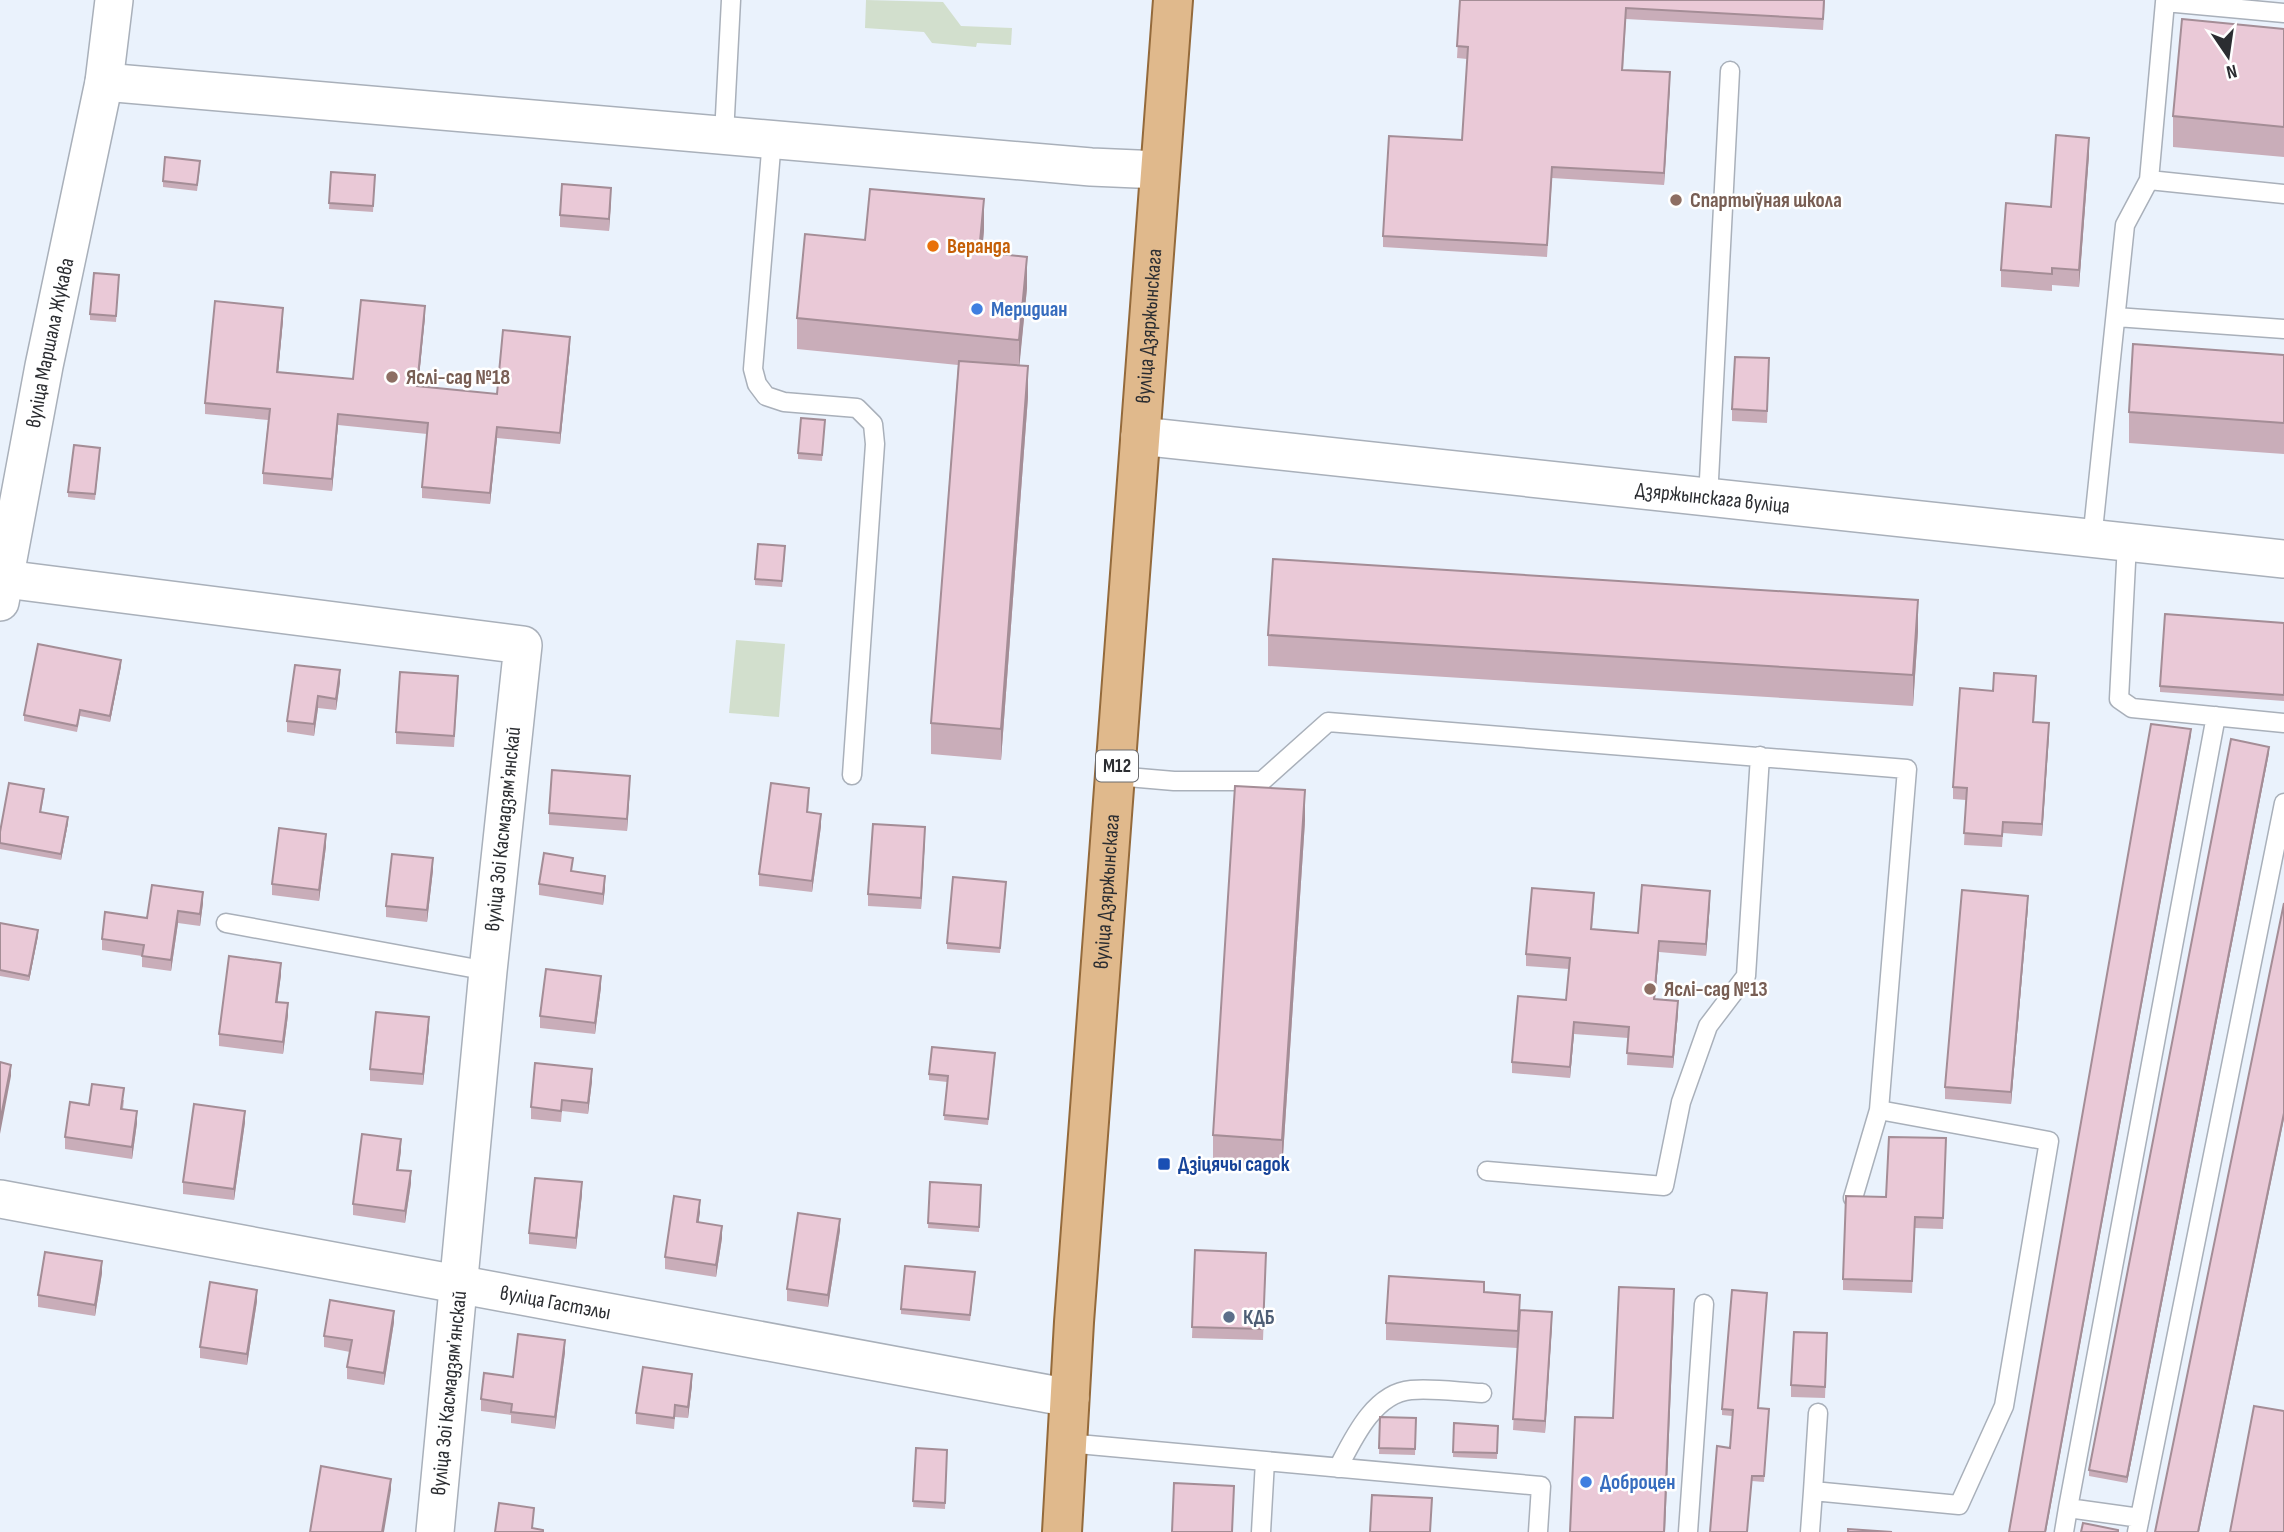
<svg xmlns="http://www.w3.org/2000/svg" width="2284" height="1532" viewBox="0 0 2284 1532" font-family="'Sofia Sans Condensed',sans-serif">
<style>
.green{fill:#d2dfcd}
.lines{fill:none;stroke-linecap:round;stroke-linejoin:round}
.service-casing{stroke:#a9b0ba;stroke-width:21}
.minor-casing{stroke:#a9b0ba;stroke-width:40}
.primary-casing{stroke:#946a3b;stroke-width:42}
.service{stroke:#fff;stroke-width:18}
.minor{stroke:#fff;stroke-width:37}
.primary{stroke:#e0b98c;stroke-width:38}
.wall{fill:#c9adb9}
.shaded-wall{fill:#a48d96}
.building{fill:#eac9d7;stroke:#a48d96;stroke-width:2}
.education-dot{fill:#8d6e63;stroke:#fff;stroke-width:2.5}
.food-dot{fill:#e8710a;stroke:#fff;stroke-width:2.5}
.shop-dot{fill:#3f7fe0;stroke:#fff;stroke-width:2.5}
.transit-dot{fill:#1a4fb4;stroke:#fff;stroke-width:2.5}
.service-dot{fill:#5c6f8a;stroke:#fff;stroke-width:2.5}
.labels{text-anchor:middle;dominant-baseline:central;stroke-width:5;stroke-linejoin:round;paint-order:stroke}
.shield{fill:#fff;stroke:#6b6c6f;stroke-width:2}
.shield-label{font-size:19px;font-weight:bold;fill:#2b2d31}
.education-label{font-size:21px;font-weight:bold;fill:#785e54;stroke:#fff;text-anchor:start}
.food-label{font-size:21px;font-weight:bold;fill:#c56008;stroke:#fff;text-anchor:start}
.shop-label{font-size:21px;font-weight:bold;fill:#366cbe;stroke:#fff;text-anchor:start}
.street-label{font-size:21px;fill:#2b2d31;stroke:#fff}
.transit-label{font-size:21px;font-weight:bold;fill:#164399;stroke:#fff;text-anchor:start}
.service-label{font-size:21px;font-weight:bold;fill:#4e5e75;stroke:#fff;text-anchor:start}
</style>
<rect width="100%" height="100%" fill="#eaf2fc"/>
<path class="green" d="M 866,0 L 943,2 L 961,26 L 1012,28 L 1011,45 L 977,43 L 976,47 L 932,43 L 924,32 L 865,28 Z
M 736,640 L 785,644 L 779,717 L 729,713 Z"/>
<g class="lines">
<defs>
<path id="service" d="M 724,135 L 731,0
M 772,139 L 753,369 L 757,384 L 766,396 L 784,402 L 857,408 L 873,424 L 875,444 L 852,775
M 2149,180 L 2284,194
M 2116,317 L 2284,329
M 1708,499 L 1730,71
M 2092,540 L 2125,225 L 2149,180 L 2165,2 L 2284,13
M 2127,543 L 2119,699 L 2132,708 L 2284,723
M 1116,776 L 1174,781 L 1262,781 L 1328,722 L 1907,769 L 1879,1110 L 1853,1198
M 226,923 L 488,971
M 1487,1171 L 1664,1186 L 1681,1102 L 1708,1026 L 1746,976 L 1760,756
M 1067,1443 L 1541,1486 L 1538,1532
M 1338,1468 C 1353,1439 1374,1393 1411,1390 C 1434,1388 1459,1392 1482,1393
M 1813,1491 L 1818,1413
M 2140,1518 L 2068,1508 L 2216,716
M 1261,1532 L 1265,1461
M 1688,1532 L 1704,1304
M 1810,1532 L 1813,1491 L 1959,1505 L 2004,1406 L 2049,1141 L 1879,1110
M 2064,1532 L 2068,1508
M 2137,1532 L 2284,803"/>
<g id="minor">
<path d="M 104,82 L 1091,167 L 1160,170"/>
<path id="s1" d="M 1140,436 L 2284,559"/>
<path d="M 5,579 L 523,645 L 488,971 L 435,1532"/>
<path id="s2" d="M 0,602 L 44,366 L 104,82 L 114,0"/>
<path id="s3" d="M 0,1199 L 1070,1398"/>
</g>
<g id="primary">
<path id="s4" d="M 1062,1532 L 1074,1322 L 1173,0"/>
</g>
</defs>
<use href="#service" class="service-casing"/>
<use href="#minor" class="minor-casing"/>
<use href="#primary" class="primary-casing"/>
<use href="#service" class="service"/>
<use href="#minor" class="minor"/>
<use href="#primary" class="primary"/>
</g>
<path class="wall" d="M 1460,0 L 1825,0 L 1823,30 L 1626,19 L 1623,70 L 1670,84 L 1664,185 L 1552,178 L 1547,257 L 1383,247 L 1383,236 L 1462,140 L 1467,59 L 1457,58 Z
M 2284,29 L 2284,157 L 2173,147 L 2173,116 Z
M 2089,155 L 2079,287 L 2052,285 L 2052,291 L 2001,287 L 2001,270 L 2051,207 Z
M 200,167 L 197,191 L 163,187 L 163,181 Z
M 331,172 L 375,175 L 373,212 L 329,209 Z
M 611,199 L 609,231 L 560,227 L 560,215 Z
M 984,230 L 982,252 L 1027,288 L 1019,366 L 1028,397 L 1001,760 L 931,754 L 931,723 L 958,365 L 797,349 L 797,318 L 865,240 Z
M 119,275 L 116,322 L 90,320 L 90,314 Z
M 425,317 L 418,386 L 497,394 L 570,348 L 560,444 L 497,438 L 490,504 L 422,498 L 422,487 L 427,434 L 338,425 L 332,491 L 263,484 L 263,473 L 268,420 L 205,414 L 205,403 L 283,320 L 278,373 L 353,379 Z
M 2284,355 L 2284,454 L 2129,443 L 2129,412 Z
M 1769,370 L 1767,423 L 1732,421 L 1732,409 Z
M 825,420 L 822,461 L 798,459 L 798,453 Z
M 100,454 L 95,500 L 68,497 L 68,492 Z
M 785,552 L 782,587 L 755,585 L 755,579 Z
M 2284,623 L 2284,701 L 2160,692 L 2160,686 Z
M 1918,631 L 1913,706 L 1268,666 L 1268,635 Z
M 295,665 L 340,682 L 336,710 L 318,708 L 314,736 L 287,732 L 287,721 Z
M 121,666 L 110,722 L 80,716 L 77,732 L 24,721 L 24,715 Z
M 458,688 L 454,747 L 396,744 L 396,732 Z
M 2036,688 L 2034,722 L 2049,735 L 2042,836 L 2003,833 L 2002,847 L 1964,845 L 1966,800 L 1953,799 L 1953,787 L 1993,691 Z
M 2269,753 L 2127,1483 L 2089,1476 L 2089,1470 Z
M 630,787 L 627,831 L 549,825 L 549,813 Z
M 44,795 L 41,812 L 68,823 L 61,860 L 0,849 L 0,832 Z
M 809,799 L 808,812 L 821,826 L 812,892 L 759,886 L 759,874 Z
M 1305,821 L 1282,1171 L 1213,1166 L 1213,1135 Z
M 925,838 L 921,909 L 868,906 L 868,894 Z
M 326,846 L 319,901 L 272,895 L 272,884 Z
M 433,870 L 427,922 L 386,917 L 386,906 Z
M 572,871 L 605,888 L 603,905 L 539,895 L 539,884 Z
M 1006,888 L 1000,953 L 947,949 L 947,943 Z
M 1710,902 L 1706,956 L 1659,952 L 1655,999 L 1678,1013 L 1673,1068 L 1627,1065 L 1628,1038 L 1574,1034 L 1570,1078 L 1512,1073 L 1512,1062 L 1566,1000 L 1569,969 L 1526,966 L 1526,954 L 1594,904 L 1592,929 L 1638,933 Z
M 203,903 L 200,926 L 178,923 L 171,971 L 142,967 L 142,956 L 102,950 L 102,939 L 147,918 Z
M 2028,907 L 2011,1104 L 1945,1099 L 1945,1087 Z
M 0,923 L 38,936 L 29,981 L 0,976 Z
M 281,975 L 277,1002 L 288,1015 L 283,1054 L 219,1046 L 219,1034 Z
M 601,987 L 595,1034 L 540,1028 L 540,1016 Z
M 429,1028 L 423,1085 L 370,1081 L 370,1069 Z
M 995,1059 L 988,1125 L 944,1120 L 947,1082 L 929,1080 L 929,1074 Z
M 592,1081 L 588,1114 L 562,1111 L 561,1122 L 531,1119 L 531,1107 Z
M 124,1100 L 123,1109 L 137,1123 L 132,1159 L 65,1149 L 65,1137 L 89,1105 Z
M 245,1122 L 234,1200 L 183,1194 L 183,1182 Z
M 1946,1138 L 1943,1229 L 1915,1228 L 1912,1293 L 1843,1290 L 1843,1279 L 1886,1197 Z
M 401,1151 L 398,1170 L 411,1183 L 405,1223 L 353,1215 L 353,1204 Z
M 930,1182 L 981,1185 L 979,1232 L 928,1228 Z
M 582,1194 L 576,1249 L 529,1244 L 529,1233 Z
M 700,1212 L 698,1223 L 722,1238 L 716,1277 L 665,1269 L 665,1257 Z
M 840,1230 L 828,1307 L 787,1301 L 787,1289 Z
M 1195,1250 L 1266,1264 L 1263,1340 L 1192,1338 Z
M 102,1273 L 95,1316 L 38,1307 L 38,1295 Z
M 975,1278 L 970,1321 L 901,1314 L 901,1309 Z
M 1484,1293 L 1552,1324 L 1545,1433 L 1513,1430 L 1517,1348 L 1386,1340 L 1386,1323 Z
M 257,1301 L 247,1365 L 200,1358 L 200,1347 Z
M 394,1322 L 384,1385 L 347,1379 L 347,1367 L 350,1352 L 324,1347 L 324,1336 Z
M 1827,1345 L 1825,1398 L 1791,1397 L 1791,1385 Z
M 565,1352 L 555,1429 L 511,1423 L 511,1415 L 481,1411 L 481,1399 L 513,1377 Z
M 692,1385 L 688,1418 L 675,1417 L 674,1429 L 636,1424 L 636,1413 Z
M 1758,1408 L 1769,1409 L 1764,1482 L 1752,1481 L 1730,1448 L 1732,1416 L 1722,1415 L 1722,1409 Z
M 1380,1417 L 1416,1418 L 1415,1455 L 1379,1454 Z
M 1454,1423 L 1498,1426 L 1497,1459 L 1453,1457 Z
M 916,1448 L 947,1450 L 945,1509 L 913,1507 Z"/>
<path class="shaded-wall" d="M 1670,72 L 1670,84 L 1664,185 L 1664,173 Z
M 2089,138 L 2089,155 L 2079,287 L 2079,270 Z
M 611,188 L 611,199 L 609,231 L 609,219 Z
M 984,199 L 984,230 L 979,283 L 979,252 Z
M 1027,257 L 1027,288 L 1019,370 L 1019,340 Z
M 425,306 L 425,317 L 417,398 L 417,386 Z
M 283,308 L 283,320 L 277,384 L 277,372 Z
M 570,337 L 570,348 L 560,444 L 560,433 Z
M 1028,366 L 1028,397 L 1001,760 L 1001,729 Z
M 338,414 L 338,425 L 332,491 L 332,479 Z
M 497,427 L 497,438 L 490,504 L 490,493 Z
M 1918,600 L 1918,631 L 1913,706 L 1913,675 Z
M 121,660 L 121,666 L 110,722 L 110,716 Z
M 340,670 L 340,682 L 336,710 L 336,699 Z
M 318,696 L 318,708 L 314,736 L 314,724 Z
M 2049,723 L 2049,735 L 2042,836 L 2042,824 Z
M 2191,729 L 2191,735 L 2046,1532 L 2045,1532 Z
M 2269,747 L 2269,753 L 2127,1483 L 2127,1477 Z
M 630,776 L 630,787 L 627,831 L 627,819 Z
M 1305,790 L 1305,821 L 1282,1171 L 1282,1140 Z
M 821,814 L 821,826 L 812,892 L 812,881 Z
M 68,817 L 68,823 L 61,860 L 61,854 Z
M 925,827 L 925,838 L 921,909 L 921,898 Z
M 326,834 L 326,846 L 319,901 L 319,890 Z
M 433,858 L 433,870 L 427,922 L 427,910 Z
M 605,876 L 605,888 L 603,905 L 603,894 Z
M 1710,891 L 1710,902 L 1706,956 L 1706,944 Z
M 203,892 L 203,903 L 200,926 L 200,914 Z
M 2028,896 L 2028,907 L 2011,1104 L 2011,1092 Z
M 178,911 L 178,923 L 171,971 L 171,960 Z
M 38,930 L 38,936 L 29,981 L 29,976 Z
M 1659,941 L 1659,952 L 1654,1011 L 1654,999 Z
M 281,963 L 281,975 L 276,1013 L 276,1002 Z
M 601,976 L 601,987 L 595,1034 L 595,1023 Z
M 1678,1001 L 1678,1013 L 1673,1068 L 1673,1057 Z
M 288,1003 L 288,1015 L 283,1054 L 283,1042 Z
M 429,1017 L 429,1028 L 423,1085 L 423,1074 Z
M 1574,1022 L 1574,1034 L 1570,1078 L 1570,1067 Z
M 11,1065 L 11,1076 L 0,1134 L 0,1122 Z
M 592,1069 L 592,1081 L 588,1114 L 588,1103 Z
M 137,1111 L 137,1123 L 132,1159 L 132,1147 Z
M 245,1111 L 245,1122 L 234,1200 L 234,1189 Z
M 2284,1113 L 2284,1119 L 2199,1532 L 2198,1532 Z
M 401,1139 L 401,1151 L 397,1181 L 397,1170 Z
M 411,1171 L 411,1183 L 405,1223 L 405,1211 Z
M 582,1182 L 582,1194 L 576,1249 L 576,1238 Z
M 700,1200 L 700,1212 L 697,1234 L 697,1222 Z
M 840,1219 L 840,1230 L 828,1307 L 828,1295 Z
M 722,1226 L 722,1238 L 716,1277 L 716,1265 Z
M 102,1261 L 102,1273 L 95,1316 L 95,1305 Z
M 1674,1289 L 1674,1312 L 1665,1532 L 1664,1532 Z
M 257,1290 L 257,1301 L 247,1365 L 247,1354 Z
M 394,1311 L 394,1322 L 384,1385 L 384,1373 Z
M 1552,1312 L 1552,1324 L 1545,1433 L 1545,1421 Z
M 565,1340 L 565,1352 L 555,1429 L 555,1417 Z
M 692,1374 L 692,1385 L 688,1418 L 688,1407 Z
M 391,1479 L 391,1490 L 384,1532 L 382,1532 Z"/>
<path class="building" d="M 1460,0 L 1824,0 L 1823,19 L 1626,8 L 1622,70 L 1670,72 L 1664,173 L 1552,167 L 1547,245 L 1383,236 L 1389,136 L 1462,140 L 1468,47 L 1457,46 Z
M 2182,19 L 2284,29 L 2284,127 L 2173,116 Z
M 2056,135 L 2089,138 L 2079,270 L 2052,268 L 2052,274 L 2001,270 L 2006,203 L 2051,207 Z
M 165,157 L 200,161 L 197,185 L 163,181 Z
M 331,172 L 375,175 L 373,206 L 329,203 Z
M 562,184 L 611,188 L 609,219 L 560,215 Z
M 870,189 L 984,199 L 979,252 L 1027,257 L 1019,340 L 797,318 L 805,234 L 865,240 Z
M 94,273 L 119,275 L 116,316 L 90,314 Z
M 361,300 L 425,306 L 417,386 L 497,394 L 503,330 L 570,337 L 560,433 L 497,427 L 490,493 L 422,487 L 428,423 L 338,414 L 332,479 L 263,473 L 270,409 L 205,403 L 215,301 L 283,308 L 277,372 L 353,379 Z
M 2133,344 L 2284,355 L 2284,423 L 2129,412 Z
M 1735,357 L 1769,358 L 1767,411 L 1732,409 Z
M 959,361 L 1028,366 L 1001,729 L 931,723 Z
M 801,418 L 825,420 L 822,455 L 798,453 Z
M 74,445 L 100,448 L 95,494 L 68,492 Z
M 758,544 L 785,546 L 782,581 L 755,579 Z
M 1273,559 L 1918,600 L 1913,675 L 1268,635 Z
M 2165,614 L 2284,623 L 2284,695 L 2160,686 Z
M 38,644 L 121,660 L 110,716 L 80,710 L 77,726 L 24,715 Z
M 295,665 L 340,670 L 336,699 L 318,696 L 314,724 L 287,721 Z
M 400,672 L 458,676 L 454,736 L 396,732 Z
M 1994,673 L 2036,676 L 2033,722 L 2049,723 L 2042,824 L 2003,822 L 2002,836 L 1964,833 L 1967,788 L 1953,787 L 1960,688 L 1993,691 Z
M 2151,724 L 2191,729 L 2045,1532 L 2009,1532 Z
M 2231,739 L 2269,747 L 2127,1477 L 2089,1470 Z
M 552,770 L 630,776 L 627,819 L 549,813 Z
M 9,783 L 44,789 L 40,812 L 68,817 L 61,854 L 0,843 L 0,832 Z
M 771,783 L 809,788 L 807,812 L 821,814 L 812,881 L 759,874 Z
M 1235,786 L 1305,790 L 1282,1140 L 1213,1135 Z
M 873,824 L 925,827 L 921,898 L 868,894 Z
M 279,828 L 326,834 L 319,890 L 272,884 Z
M 544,853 L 573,858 L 571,871 L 605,876 L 603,894 L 539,884 Z
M 392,854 L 433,858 L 427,910 L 386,906 Z
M 953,877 L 1006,882 L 1000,948 L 947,943 Z
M 152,885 L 203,892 L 200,914 L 178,911 L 171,960 L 142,956 L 144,945 L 102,939 L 105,912 L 147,918 Z
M 1642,885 L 1710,891 L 1706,944 L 1659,941 L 1654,999 L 1678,1001 L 1673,1057 L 1627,1053 L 1629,1027 L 1574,1022 L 1570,1067 L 1512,1062 L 1518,996 L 1566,1000 L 1570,958 L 1526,954 L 1532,888 L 1594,893 L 1591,929 L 1638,933 Z
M 1962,890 L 2028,896 L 2011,1092 L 1945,1087 Z
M 2284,903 L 2284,1113 L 2198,1532 L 2155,1532 Z
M 0,923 L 38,930 L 29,976 L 0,970 Z
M 229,956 L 281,963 L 276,1002 L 288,1003 L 283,1042 L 219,1034 Z
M 546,969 L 601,976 L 595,1023 L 540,1016 Z
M 376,1012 L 429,1017 L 423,1074 L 370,1069 Z
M 932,1047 L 995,1053 L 988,1119 L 944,1115 L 948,1076 L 929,1074 Z
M 0,1062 L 11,1065 L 0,1122 Z
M 535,1063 L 592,1069 L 588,1103 L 562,1100 L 561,1111 L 531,1107 Z
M 92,1084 L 124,1088 L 121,1109 L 137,1111 L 132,1147 L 65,1137 L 70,1102 L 89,1105 Z
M 194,1104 L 245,1111 L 234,1189 L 183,1182 Z
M 362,1134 L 401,1139 L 397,1170 L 411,1171 L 405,1211 L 353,1204 Z
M 1889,1137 L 1946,1138 L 1943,1218 L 1915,1217 L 1912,1281 L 1843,1279 L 1846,1196 L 1886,1197 Z
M 535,1178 L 582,1182 L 576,1238 L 529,1233 Z
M 930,1182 L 981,1185 L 979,1227 L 928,1223 Z
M 674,1196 L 700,1200 L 697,1222 L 722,1226 L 716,1265 L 665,1257 Z
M 798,1213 L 840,1219 L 828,1295 L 787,1289 Z
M 1195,1250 L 1266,1253 L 1263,1329 L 1192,1327 Z
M 45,1252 L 102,1261 L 95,1305 L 38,1295 Z
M 905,1266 L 975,1272 L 970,1315 L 901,1309 Z
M 1389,1276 L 1484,1282 L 1484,1292 L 1520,1295 L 1518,1331 L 1386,1323 Z
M 210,1282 L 257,1290 L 247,1354 L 200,1347 Z
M 1619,1287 L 1674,1289 L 1664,1532 L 1570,1532 L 1575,1417 L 1613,1418 Z
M 1732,1290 L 1767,1293 L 1758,1408 L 1769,1409 L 1764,1476 L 1752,1476 L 1747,1532 L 1710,1532 L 1717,1446 L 1730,1448 L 1733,1410 L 1722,1409 Z
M 330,1300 L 394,1311 L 384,1373 L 347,1367 L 352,1340 L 324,1336 Z
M 1520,1310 L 1552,1312 L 1545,1421 L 1513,1419 Z
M 1794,1332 L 1827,1333 L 1825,1387 L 1791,1385 Z
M 518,1334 L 565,1340 L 555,1417 L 511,1412 L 512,1404 L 481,1399 L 484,1373 L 513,1377 Z
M 643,1367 L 692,1374 L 688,1407 L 675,1405 L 674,1418 L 636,1413 Z
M 2254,1406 L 2284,1411 L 2284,1532 L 2230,1532 Z
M 1380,1417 L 1416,1418 L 1415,1449 L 1379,1448 Z
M 1454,1423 L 1498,1426 L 1497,1453 L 1453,1452 Z
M 916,1448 L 947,1450 L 945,1503 L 913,1501 Z
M 321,1466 L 391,1479 L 382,1532 L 310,1532 Z
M 1174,1483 L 1234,1486 L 1232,1532 L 1172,1532 Z
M 1372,1495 L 1432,1498 L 1430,1532 L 1370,1532 Z
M 499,1503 L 534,1508 L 532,1528 L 543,1530 L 543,1532 L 495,1532 Z
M 2083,1523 L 2118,1530 L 2118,1532 L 2081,1532 Z
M 1848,1529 L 1892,1532 L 1848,1532 Z"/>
<g class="education-dot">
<circle cx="1676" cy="200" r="7"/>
<circle cx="392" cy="377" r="7"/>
<circle cx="1650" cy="989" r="7"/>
</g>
<circle class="food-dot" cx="933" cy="246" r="7"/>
<g class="shop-dot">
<circle cx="977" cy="309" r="7"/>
<circle cx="1586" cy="1482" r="7"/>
</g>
<rect class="transit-dot" x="1157" y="1157" width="14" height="14" rx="3.5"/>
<circle class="service-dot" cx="1229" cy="1317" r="7"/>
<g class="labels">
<rect class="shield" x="1096" y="750.5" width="42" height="31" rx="5"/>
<g class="shield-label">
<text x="1117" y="766">М12</text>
</g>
<g class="education-label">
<text x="1690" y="200">Спартыўная школа</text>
<text x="406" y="377">Яслі-сад №18</text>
<text x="1664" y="989">Яслі-сад №13</text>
</g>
<g class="food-label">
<text x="947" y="246">Веранда</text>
</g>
<g class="shop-label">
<text x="991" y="309">Меридиан</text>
<text x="1600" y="1482">Доброцен</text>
</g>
<g class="street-label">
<text stroke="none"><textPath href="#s4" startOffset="1209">вуліца Дзяржынскага</textPath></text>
<text stroke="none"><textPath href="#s2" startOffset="264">вуліца Маршала Жукава</textPath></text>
<text stroke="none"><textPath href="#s1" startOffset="576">Дзяржынскага вуліца</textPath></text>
<text transform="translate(503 829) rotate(-84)">вуліца Зоі Касмадзямʼянскай</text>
<text stroke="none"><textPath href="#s4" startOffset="642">вуліца Дзяржынскага</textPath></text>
<text stroke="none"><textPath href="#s3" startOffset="565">вуліца Гастэлы</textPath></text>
<text transform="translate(449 1393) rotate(-84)">вуліца Зоі Касмадзямʼянскай</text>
</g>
<g class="transit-label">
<text x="1178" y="1164">Дзіцячы садок</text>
</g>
<g class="service-label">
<text x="1243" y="1317">КДБ</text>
</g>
</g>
<g transform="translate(2228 56) rotate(167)" stroke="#ffffff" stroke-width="5" paint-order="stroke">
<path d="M0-5L12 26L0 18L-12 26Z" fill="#2b2d31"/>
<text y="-10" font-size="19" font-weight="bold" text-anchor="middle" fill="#2b2d31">N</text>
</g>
</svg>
